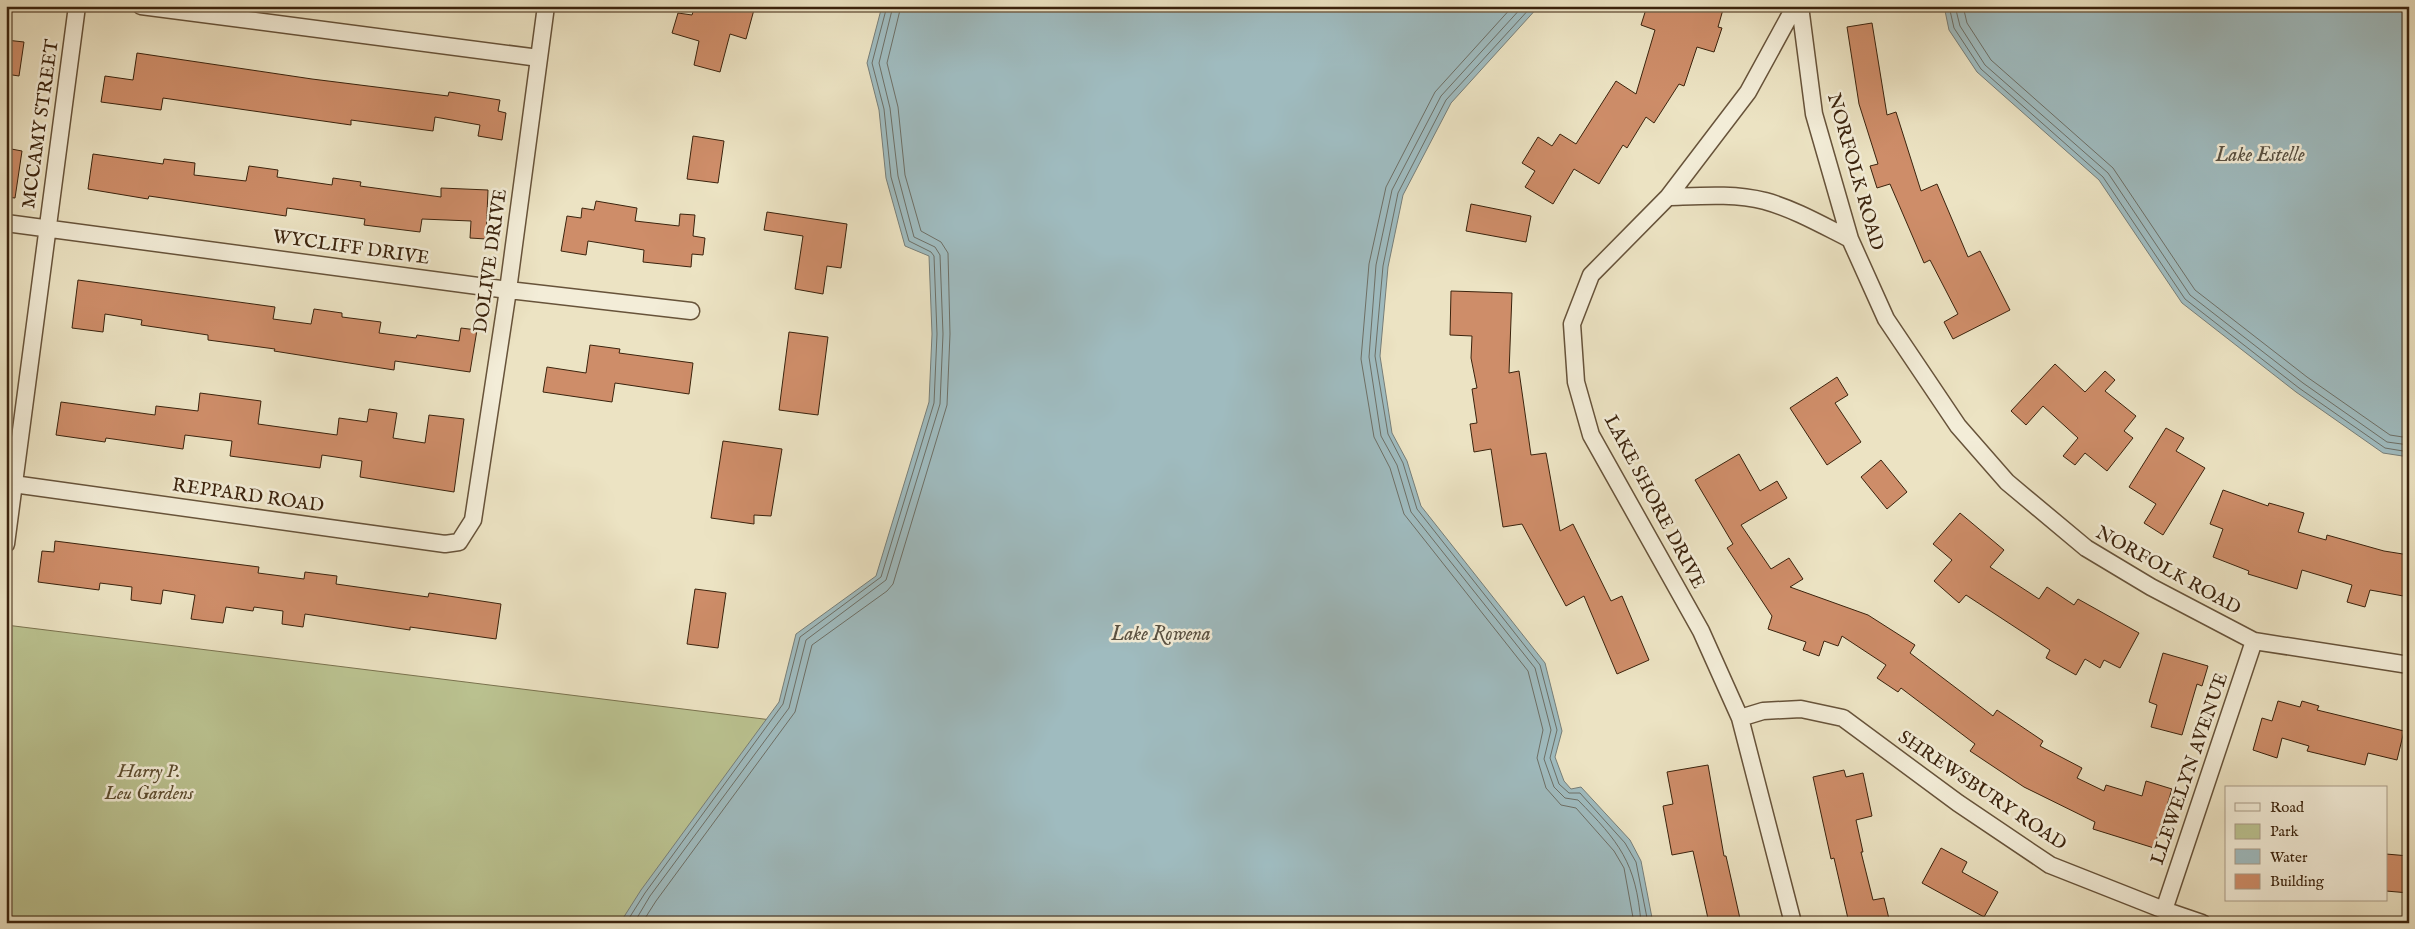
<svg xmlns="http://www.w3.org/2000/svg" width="2415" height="929" viewBox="0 0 2415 929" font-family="'IM FELL English',serif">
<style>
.green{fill:#bbc391;stroke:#7b734f}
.water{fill:#9fbbbf;stroke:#777e78}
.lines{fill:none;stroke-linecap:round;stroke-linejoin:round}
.shore{stroke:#6d6f66;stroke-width:1}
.building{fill:#ce8d69;stroke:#3b230d}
.street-casing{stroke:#67533a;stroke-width:19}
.street{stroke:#f3edd8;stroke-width:16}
.labels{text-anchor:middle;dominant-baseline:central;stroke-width:5;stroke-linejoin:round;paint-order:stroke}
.street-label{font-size:19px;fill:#3b230d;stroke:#f3edd8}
.park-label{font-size:19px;font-style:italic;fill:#5b4b2e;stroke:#f3edd8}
.water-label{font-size:20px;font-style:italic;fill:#595142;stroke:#f3edd8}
</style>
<rect width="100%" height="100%" fill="#ece3c3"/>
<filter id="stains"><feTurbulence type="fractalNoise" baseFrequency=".004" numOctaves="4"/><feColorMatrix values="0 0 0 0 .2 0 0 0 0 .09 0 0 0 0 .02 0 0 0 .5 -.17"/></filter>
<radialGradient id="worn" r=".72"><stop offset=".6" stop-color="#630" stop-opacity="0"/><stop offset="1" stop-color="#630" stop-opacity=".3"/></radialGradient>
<path class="green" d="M 6,625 L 981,746 L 959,923 L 6,923 Z"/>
<path class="water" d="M 882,6 L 1539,6 L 1451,103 L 1403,195 L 1388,267 L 1380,356 L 1392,433 L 1407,461 L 1421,506 L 1545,663 L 1562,731 L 1555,757 L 1564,781 L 1571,789 L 1581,787 L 1630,840 L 1641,861 L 1653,923 L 620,923 L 641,890 L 779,702 L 796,634 L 876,576 L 929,402 L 932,334 L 929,256 L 905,246 L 886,178 L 879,110 L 867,63 Z
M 1944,6 L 2409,6 L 2409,457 L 2383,453 L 2296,392 L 2182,303 L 2099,180 L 1977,72 L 1949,30 Z"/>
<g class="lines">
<path class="shore" d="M 1513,6 L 1435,92 L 1386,187 L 1369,264 L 1361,359 L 1374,437 L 1390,468 L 1404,514 L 1528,671 L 1543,730 L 1537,758 L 1546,788 L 1561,805 L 1576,808 L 1614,851 L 1624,868 L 1634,923
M 1523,6 L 1441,96 L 1392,190 L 1376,265 L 1369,357 L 1381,436 L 1397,465 L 1411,512 L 1535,668 L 1551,730 L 1544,759 L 1554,787 L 1565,798 L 1578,800 C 1619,842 1636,862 1641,923
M 1532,6 L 1446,100 L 1398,193 L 1383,266 L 1375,356 L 1388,434 L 1403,463 L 1417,509 L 1540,665 L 1557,730 L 1550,758 L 1559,784 L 1569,793 L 1580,793 L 1625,843 L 1636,862 L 1648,923
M 1949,6 L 1954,28 L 1981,69 L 2103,177 L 2185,299 L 2299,388 L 2385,448 L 2409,452
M 1955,6 L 1960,26 L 1985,65 L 2108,173 L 2190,295 L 2303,383 L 2387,442 L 2409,445
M 1963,6 L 1967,23 L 1991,60 L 2113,168 L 2195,290 L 2307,377 L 2390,435 L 2409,438
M 626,923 L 645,893 L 783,704 L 800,637 L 881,577 L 934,403 L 937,334 L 934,256 L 931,252 L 909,241 L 891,177 L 884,109 L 872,63 L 887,6
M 634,923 L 650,896 L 789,708 L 806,640 L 886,580 L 940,404 L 943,334 L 940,255 L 935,247 L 914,237 L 898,176 L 890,108 L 879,63 L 893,6
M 642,923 L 656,901 L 795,712 L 812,645 L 887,591 L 893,584 L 947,405 L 950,334 L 948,253 L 941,242 L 921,231 L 905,175 L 898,107 L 887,63 L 901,6"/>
</g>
<path class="building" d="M 695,6 L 755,6 L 746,39 L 730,34 L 720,72 L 694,65 L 699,41 L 672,33 L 678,13 L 692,15 Z
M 1647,6 L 1724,6 L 1718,27 L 1722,28 L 1714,52 L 1697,47 L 1684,86 L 1679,84 L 1654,123 L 1646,117 L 1627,148 L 1623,145 L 1599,184 L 1574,169 L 1553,204 L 1525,187 L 1535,171 L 1522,163 L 1538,137 L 1552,146 L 1560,134 L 1576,144 L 1616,81 L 1636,94 L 1655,30 L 1641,25 Z
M 1872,23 L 1887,115 L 1896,112 L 1921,191 L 1937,184 L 1968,257 L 1980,251 L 2010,310 L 1953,339 L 1944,322 L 1958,314 L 1930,260 L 1924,263 L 1890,184 L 1877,188 L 1870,166 L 1878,164 L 1859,104 L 1847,27 Z
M 6,40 L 24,42 L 19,76 L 6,74 Z
M 137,53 L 312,79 L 448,96 L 449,92 L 500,100 L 498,111 L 506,113 L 502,140 L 478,136 L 480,125 L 435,117 L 433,131 L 351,120 L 351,125 L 163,98 L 161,110 L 101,102 L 105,76 L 133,80 Z
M 693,136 L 724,141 L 718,183 L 687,179 Z
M 6,148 L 22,151 L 15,198 L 6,197 Z
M 93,154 L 163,164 L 164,159 L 195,163 L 194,175 L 246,181 L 249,166 L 278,170 L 277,177 L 332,185 L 333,178 L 361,182 L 360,186 L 441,197 L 441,188 L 488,190 L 486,239 L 470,238 L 471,221 L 422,219 L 420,232 L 364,225 L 365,219 L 287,208 L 286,216 L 149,196 L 148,199 L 88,189 Z
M 596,201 L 637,208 L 635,221 L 679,226 L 680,214 L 695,215 L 693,236 L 705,238 L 703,255 L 692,254 L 691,267 L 643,262 L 644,250 L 588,241 L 586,255 L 561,251 L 567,216 L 581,218 L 582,208 L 594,210 Z
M 1471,204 L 1531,216 L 1526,242 L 1466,231 Z
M 767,212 L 847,224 L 841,268 L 827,266 L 823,294 L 795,289 L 803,236 L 764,230 Z
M 78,280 L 275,307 L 273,319 L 311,324 L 314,309 L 342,313 L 342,317 L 381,322 L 379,333 L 416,338 L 417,335 L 459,341 L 461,328 L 477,330 L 470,372 L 395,361 L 394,370 L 343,362 L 274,351 L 275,349 L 208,340 L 208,335 L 141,325 L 142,320 L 105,314 L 103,332 L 72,328 Z
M 1451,291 L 1512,293 L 1509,373 L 1519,371 L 1531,455 L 1546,453 L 1560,531 L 1573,524 L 1611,601 L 1622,596 L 1649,660 L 1617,674 L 1584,596 L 1566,606 L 1522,524 L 1503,527 L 1491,449 L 1474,452 L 1470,424 L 1477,423 L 1472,389 L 1477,388 L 1471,358 L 1472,336 L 1450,335 Z
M 789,332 L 828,337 L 818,415 L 779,410 Z
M 590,345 L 620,349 L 619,353 L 693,363 L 689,394 L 615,383 L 612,402 L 543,392 L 547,367 L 586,373 Z
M 2055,364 L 2085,392 L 2105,371 L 2115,380 L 2105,391 L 2136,416 L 2124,431 L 2133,438 L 2107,471 L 2085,453 L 2075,465 L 2063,456 L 2078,438 L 2043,406 L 2026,425 L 2011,411 Z
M 1837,377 L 1848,395 L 1835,403 L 1861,442 L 1827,465 L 1790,408 Z
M 200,393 L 261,401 L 258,424 L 337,435 L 339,418 L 367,422 L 369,409 L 397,413 L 393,438 L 425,443 L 429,415 L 464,419 L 454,492 L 360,477 L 362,461 L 322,455 L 320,468 L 230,456 L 232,441 L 185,435 L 183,449 L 106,438 L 105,442 L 56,435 L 61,402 L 155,415 L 156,406 L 198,411 Z
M 2166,428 L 2184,438 L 2176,451 L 2205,468 L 2163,535 L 2144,523 L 2156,504 L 2129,487 Z
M 723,441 L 782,449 L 771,516 L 754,515 L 754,524 L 711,518 Z
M 1739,454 L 1760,491 L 1777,481 L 1787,498 L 1741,525 L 1771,569 L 1789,558 L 1803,579 L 1790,587 L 1868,615 L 1915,645 L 1910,653 L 1993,716 L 1997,710 L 2043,741 L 2040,746 L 2082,768 L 2077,778 L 2104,791 L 2106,785 L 2142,796 L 2146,781 L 2172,789 L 2154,848 L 2093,829 L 2095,822 L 2024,787 L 1970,751 L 1975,744 L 1901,688 L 1898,692 L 1877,678 L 1886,665 L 1842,636 L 1838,646 L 1824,641 L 1819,656 L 1803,650 L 1806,642 L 1768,629 L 1772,616 L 1727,548 L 1733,544 L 1695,480 Z
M 1881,460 L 1907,492 L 1887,509 L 1861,477 Z
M 2223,490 L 2268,506 L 2269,503 L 2304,513 L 2298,532 L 2326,540 L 2327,535 L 2384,551 L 2409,555 L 2409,597 L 2370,590 L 2365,607 L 2347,602 L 2352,585 L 2302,570 L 2297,589 L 2248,574 L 2249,571 L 2213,557 L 2223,529 L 2210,524 Z
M 1960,513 L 2004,550 L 1990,567 L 2039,599 L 2047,587 L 2074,605 L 2078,599 L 2139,633 L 2120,668 L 2104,660 L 2100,668 L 2085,659 L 2076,675 L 2046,658 L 2050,650 L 1966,595 L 1959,603 L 1934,581 L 1952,560 L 1933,544 Z
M 55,541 L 259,567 L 258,573 L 304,579 L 305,572 L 337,576 L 336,584 L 428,597 L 429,593 L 501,604 L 496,639 L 410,627 L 410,630 L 305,614 L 303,627 L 282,624 L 283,611 L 254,607 L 253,611 L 226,607 L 223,623 L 191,619 L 195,595 L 163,590 L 161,604 L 131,600 L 132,587 L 100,583 L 99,590 L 38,582 L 42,551 L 54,552 Z
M 695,589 L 726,593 L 718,648 L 687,644 Z
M 2163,653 L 2208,666 L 2202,686 L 2197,684 L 2182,735 L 2151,727 L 2157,705 L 2149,702 Z
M 2278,701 L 2300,707 L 2302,701 L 2319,706 L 2317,710 L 2404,731 L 2397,760 L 2368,753 L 2365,765 L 2307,751 L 2309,746 L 2282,738 L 2277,758 L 2253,750 L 2262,718 L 2272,721 Z
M 1708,765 L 1724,856 L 1726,856 L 1741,923 L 1709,923 L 1693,851 L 1672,855 L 1663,806 L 1673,804 L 1667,772 Z
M 1844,770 L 1846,777 L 1863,773 L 1872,816 L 1856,820 L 1863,852 L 1861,852 L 1873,900 L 1884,898 L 1890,923 L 1849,923 L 1834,858 L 1831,859 L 1813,777 Z
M 1941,848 L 1967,862 L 1962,872 L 1998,892 L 1984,917 L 1922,883 Z
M 2386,854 L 2409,856 L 2409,893 L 2386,891 Z"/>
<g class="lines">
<defs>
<path id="street" d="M 141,6 L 539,58
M 1800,6 L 1814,114 L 1850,239 L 1886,319 L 1958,426 L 2007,482 L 2086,548 L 2151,587 L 2254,641 L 2409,665
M 1668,197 C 1700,196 1733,193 1765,201 C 1794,209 1822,225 1850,239
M 6,223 L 508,290 L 691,311
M 6,483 L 445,544 L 459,542 L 473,520 L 508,290 L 546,6
M 6,544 L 77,6
M 1740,718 L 1763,711 L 1801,709 L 1843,718 L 1958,803 L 2050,865 L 2164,910 L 2202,923
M 2164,910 L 2254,641
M 1793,923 L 1740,718 L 1701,631 L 1591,435 L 1576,382 L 1572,324 L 1591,275 L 1668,197 L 1748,92 L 1795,6"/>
</defs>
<use href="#street" class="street-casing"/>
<use href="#street" class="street"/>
</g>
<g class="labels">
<g class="street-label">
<text transform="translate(41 124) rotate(-82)">MCCAMY STREET</text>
<text transform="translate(1855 172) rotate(74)">NORFOLK ROAD</text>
<text transform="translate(351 248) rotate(8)">WYCLIFF DRIVE</text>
<text transform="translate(491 261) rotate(-82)">DOLIVE DRIVE</text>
<text transform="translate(248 496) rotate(8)">REPPARD ROAD</text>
<text transform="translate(1654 502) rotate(62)">LAKE SHORE DRIVE</text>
<text transform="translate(2168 571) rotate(29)">NORFOLK ROAD</text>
<text transform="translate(2190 769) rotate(-71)">LLEWELYN AVENUE</text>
<text transform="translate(1982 791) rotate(34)">SHREWSBURY ROAD</text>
</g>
<g class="park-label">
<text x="149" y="772">Harry P.<tspan x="149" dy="22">Leu Gardens</tspan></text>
</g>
<g class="water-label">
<text x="2260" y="155">Lake Estelle</text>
<text x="1161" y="634">Lake Rowena</text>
</g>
</g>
<rect width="2415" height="929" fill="none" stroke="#ece3c3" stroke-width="25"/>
<rect x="8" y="8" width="2400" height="914" fill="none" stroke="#3b230d" stroke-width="2.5"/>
<rect x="12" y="12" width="2390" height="904" fill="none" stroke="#3b230d"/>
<rect x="2225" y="786" width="162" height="115" fill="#f3edd8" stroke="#a99c87"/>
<rect x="2235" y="803" width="25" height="8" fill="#f3edd8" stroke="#a99c87"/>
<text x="2270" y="812" font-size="15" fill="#3b230d">Road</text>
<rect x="2235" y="824" width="25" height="15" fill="#bbc391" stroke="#a99c87"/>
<text x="2270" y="836" font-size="15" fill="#3b230d">Park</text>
<rect x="2235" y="849" width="25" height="15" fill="#9fbbbf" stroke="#a99c87"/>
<text x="2270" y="862" font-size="15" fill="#3b230d">Water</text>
<rect x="2235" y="874" width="25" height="15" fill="#ce8d69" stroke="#a99c87"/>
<text x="2270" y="886" font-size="15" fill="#3b230d">Building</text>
<rect width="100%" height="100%" filter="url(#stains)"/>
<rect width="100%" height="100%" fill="url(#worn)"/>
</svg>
